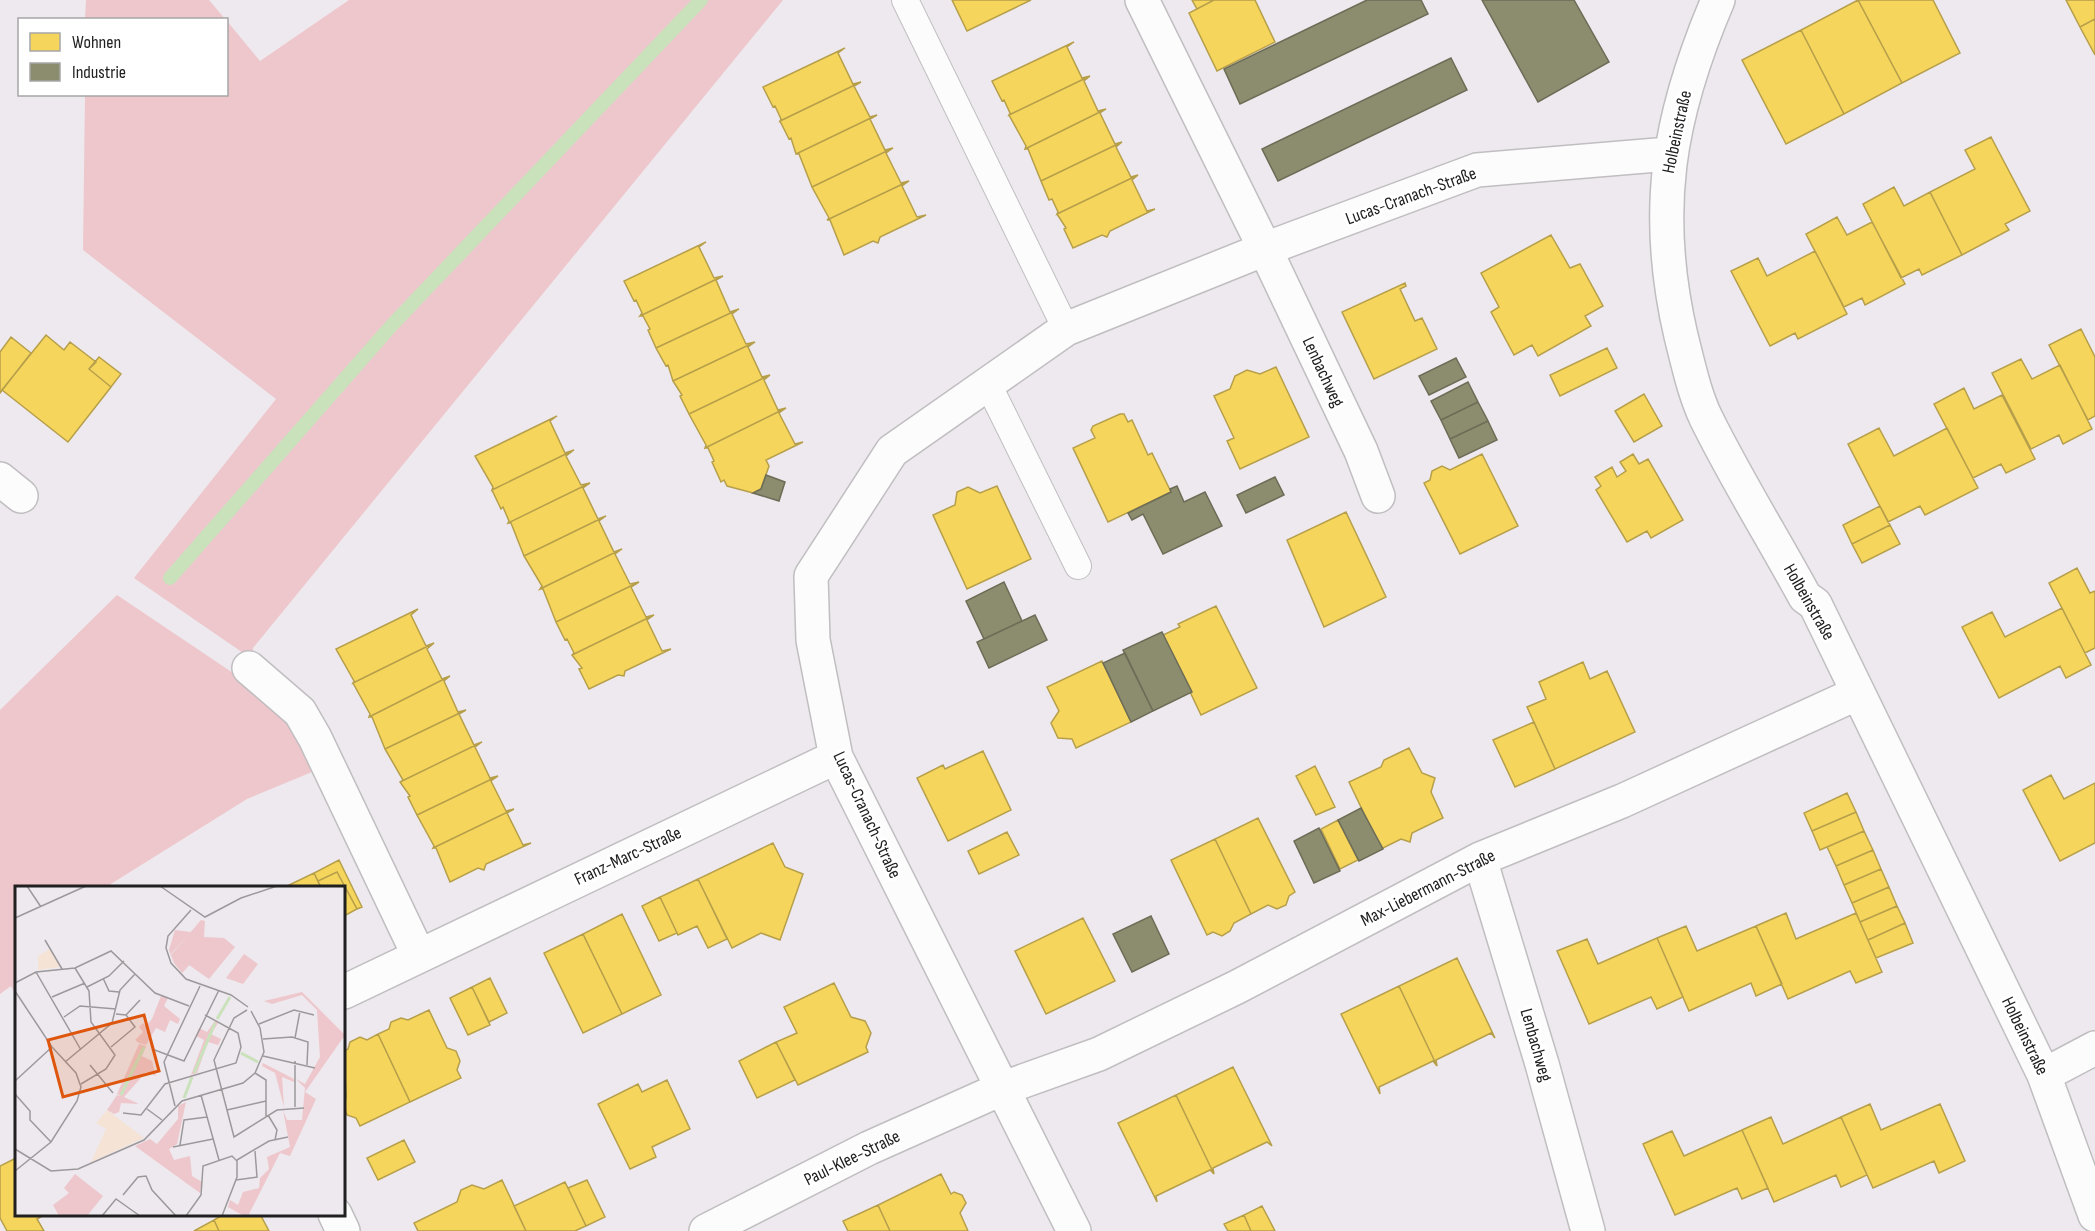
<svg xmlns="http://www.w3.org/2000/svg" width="2095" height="1231" viewBox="0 0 2095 1231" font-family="'Sofia Sans Condensed',sans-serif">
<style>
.grass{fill:#edc7cb}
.homes{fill:#f6d55c;stroke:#b69f4a;stroke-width:1.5}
.industry{fill:#8c8c6e;stroke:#6c6c57;stroke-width:1.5}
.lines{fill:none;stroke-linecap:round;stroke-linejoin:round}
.stream{stroke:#c9e2bc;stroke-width:14}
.lane-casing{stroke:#c0bec0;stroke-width:28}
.street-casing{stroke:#c0bec0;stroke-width:36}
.lane{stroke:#fcfcfc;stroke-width:26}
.street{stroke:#fcfcfc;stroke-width:33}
.labels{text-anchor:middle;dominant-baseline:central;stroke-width:6;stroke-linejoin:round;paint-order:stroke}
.street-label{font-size:18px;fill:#202020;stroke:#fff}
.inset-river{fill:none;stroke:#c9e2bc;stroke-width:3}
.inset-road{fill:none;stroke:#9c999c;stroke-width:1.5}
.view{fill:#de560d;fill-opacity:0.15;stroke:#de560d;stroke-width:3}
.inset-edge{fill:none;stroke:#202020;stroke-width:3}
</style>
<rect width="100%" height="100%" fill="#eee9ee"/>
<path class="grass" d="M 86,0 L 209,0 L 225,19 L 85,19 Z
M 349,0 L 783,0 L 253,648 L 252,659 L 134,578 L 276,399 L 83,250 L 85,95 L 226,94 L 227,21 L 260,61 Z
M 117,595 L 242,679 L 294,729 L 312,772 L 247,799 L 106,887 L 16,888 L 16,995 L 11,986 L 0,994 L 0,710 Z"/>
<path class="homes" d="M 952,0 L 1031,0 L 967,31 Z
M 1192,0 L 1214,0 L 1197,9 Z
M 1214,0 L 1255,0 L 1275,42 L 1217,71 L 1189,13 Z
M 1858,0 L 1933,0 L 1960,53 L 1902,83 Z
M 1858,0 L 1902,83 L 1844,114 L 1801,30 Z
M 2066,0 L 2095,0 L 2095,19 L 2080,27 Z
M 2095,19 L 2095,55 L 2080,27 Z
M 1801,30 L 1844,114 L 1786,144 L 1742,60 Z
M 1074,42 L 1067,47 L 1082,78 L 1090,76 L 1009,115 L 1010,113 L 1004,100 L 1002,101 L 992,81 Z
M 845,48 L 838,53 L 853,84 L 861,82 L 780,121 L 781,119 L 775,106 L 773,107 L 763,87 Z
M 1090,76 L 1084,81 L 1098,111 L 1106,109 L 1025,149 L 1026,146 L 1009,115 Z
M 861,82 L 854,86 L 870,117 L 877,115 L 796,154 L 791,138 L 789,139 L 780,121 Z
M 1106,109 L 1100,113 L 1115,144 L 1122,142 L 1041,181 L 1028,149 L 1025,149 Z
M 877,115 L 870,119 L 885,150 L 893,148 L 812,187 L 799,154 L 796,154 Z
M 1991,137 L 2030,211 L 2005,224 L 2009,230 L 1962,255 L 1930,192 L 1975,169 L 1965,150 Z
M 1122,142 L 1116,147 L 1131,177 L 1138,175 L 1057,214 L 1058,212 L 1052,199 L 1049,200 L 1041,181 Z
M 893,148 L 886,153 L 901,183 L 909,181 L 827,220 L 829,218 L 812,187 Z
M 1138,175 L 1132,180 L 1147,211 L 1155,209 L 1110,231 L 1107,237 L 1102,235 L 1073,248 L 1064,229 L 1066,228 L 1057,214 Z
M 909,181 L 902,186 L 917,217 L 926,215 L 880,237 L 878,243 L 873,241 L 844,255 L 830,220 L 827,220 Z
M 1894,187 L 1904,206 L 1930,192 L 1962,255 L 1922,275 L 1919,269 L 1901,278 L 1863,204 Z
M 1837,217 L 1847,235 L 1872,222 L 1905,284 L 1865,305 L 1862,298 L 1844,307 L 1806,234 Z
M 1551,235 L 1570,268 L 1580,264 L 1603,306 L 1585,316 L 1591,326 L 1538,356 L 1532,345 L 1514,355 L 1491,312 L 1499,307 L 1481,273 Z
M 706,242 L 699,247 L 714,278 L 723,276 L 640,316 L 642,313 L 636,300 L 634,301 L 624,281 Z
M 1815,251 L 1847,314 L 1798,339 L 1795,333 L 1770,346 L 1731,271 L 1758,258 L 1767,276 Z
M 723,276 L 716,280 L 730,312 L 739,309 L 656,348 L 648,330 L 650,329 L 643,316 L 640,316 Z
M 1405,283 L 1406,286 L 1400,289 L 1415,321 L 1422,318 L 1437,349 L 1374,379 L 1342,312 Z
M 739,309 L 732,314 L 746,344 L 755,342 L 673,381 L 668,365 L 666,366 L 656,348 Z
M 2081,329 L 2095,357 L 2095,416 L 2088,420 L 2049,345 Z
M 46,335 L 64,350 L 70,342 L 96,362 L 89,369 L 111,387 L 68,442 L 2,390 Z
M 11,337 L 31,353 L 0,393 L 0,352 Z
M 755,342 L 748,347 L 762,377 L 770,375 L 689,414 L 680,396 L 682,395 L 673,381 Z
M 1607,348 L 1617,368 L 1560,396 L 1550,375 Z
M 99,357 L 121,374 L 111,387 L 89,369 Z
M 2021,359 L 2032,379 L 2060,365 L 2092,429 L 2063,444 L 2059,435 L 2031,449 L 1992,373 Z
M 1276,367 L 1309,437 L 1240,469 L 1227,441 L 1234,438 L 1214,396 L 1230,389 L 1235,376 L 1247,370 L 1260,374 Z
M 770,375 L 764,380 L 778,410 L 786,408 L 705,448 L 706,445 L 689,414 Z
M 1964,388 L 1974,409 L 2002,395 L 2035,459 L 2006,473 L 2001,464 L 1973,478 L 1934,404 Z
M 1644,394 L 1662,426 L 1634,442 L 1615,411 Z
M 786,408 L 779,413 L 795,444 L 803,442 L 766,460 L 769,466 L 761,489 L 753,493 L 727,486 L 724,480 L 721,482 L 712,462 L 714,461 L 708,448 L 705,448 Z
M 1120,414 L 1124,414 L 1128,422 L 1132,420 L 1148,455 L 1152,453 L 1171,492 L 1108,522 L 1073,448 L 1095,438 L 1091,430 L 1093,426 Z
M 557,416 L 550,421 L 565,453 L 574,450 L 492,490 L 493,487 L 475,456 Z
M 1879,428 L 1894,456 L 1947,428 L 1978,488 L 1925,515 L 1920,506 L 1888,522 L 1848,444 Z
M 574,450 L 566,456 L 581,485 L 590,483 L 508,523 L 509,521 L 503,507 L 501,509 L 492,490 Z
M 1482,454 L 1518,526 L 1460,554 L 1424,483 L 1430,480 L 1432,471 L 1442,466 L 1450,470 Z
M 1633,454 L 1639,464 L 1648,459 L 1683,520 L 1651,538 L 1647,531 L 1627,542 L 1596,490 L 1601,486 L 1595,477 L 1612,467 L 1617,477 L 1626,471 L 1620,462 Z
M 590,483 L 583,488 L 598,519 L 606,516 L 524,556 L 511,523 L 508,523 Z
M 997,486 L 1031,559 L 967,589 L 933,515 L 955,505 L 957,492 L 968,487 L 980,493 Z
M 1880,506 L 1890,525 L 1852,544 L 1843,525 Z
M 1346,512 L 1386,597 L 1324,627 L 1287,540 Z
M 606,516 L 599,521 L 614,552 L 622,549 L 540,589 L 542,586 L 524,556 Z
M 1890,525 L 1900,544 L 1862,563 L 1852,544 Z
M 622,549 L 615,554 L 630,584 L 639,582 L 556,622 L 543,589 L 540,589 Z
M 2077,568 L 2090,593 L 2095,591 L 2095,648 L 2085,653 L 2049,583 Z
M 639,582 L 631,587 L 646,617 L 654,615 L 572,655 L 574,653 L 567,639 L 565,640 L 556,622 Z
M 1216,606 L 1257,688 L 1201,715 L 1163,635 L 1180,627 L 1178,624 Z
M 2062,608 L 2091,665 L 2066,678 L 2060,666 L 1999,698 L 1962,627 L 1992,612 L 2005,637 Z
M 418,609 L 411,615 L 426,646 L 434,643 L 353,683 L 354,681 L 336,649 Z
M 654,615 L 647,620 L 662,651 L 671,649 L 625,671 L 624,676 L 618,675 L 589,689 L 579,669 L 582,668 L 572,655 Z
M 434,643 L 427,649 L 442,679 L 450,676 L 369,717 L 370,714 L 353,683 Z
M 1102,661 L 1131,722 L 1076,748 L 1072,739 L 1058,738 L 1051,723 L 1059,711 L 1047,687 Z
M 1583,662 L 1590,679 L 1607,671 L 1635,732 L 1555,769 L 1527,707 L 1546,699 L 1539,682 Z
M 450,676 L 444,681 L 458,712 L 466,710 L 385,749 L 372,717 L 369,717 Z
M 466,710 L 459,714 L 474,745 L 482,742 L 400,782 L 403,780 L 385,749 Z
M 1534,722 L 1555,769 L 1515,787 L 1493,740 Z
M 482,742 L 475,747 L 490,778 L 498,776 L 417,815 L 408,797 L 410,796 L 400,782 Z
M 1409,748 L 1422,773 L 1435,778 L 1431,792 L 1443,818 L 1412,833 L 1410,842 L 1401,839 L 1381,849 L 1349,782 L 1381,767 L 1384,760 Z
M 983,751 L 1011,810 L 948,841 L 917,778 L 943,765 L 945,769 Z
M 1315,766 L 1335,807 L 1316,815 L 1296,776 Z
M 2051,775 L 2064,799 L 2095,783 L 2095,843 L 2060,861 L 2023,790 Z
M 498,776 L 491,781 L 506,811 L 514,809 L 433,848 L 434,846 L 417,815 Z
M 1847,793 L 1856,812 L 1812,831 L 1804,813 Z
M 514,809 L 507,813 L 523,845 L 531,843 L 486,864 L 484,870 L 478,868 L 450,882 L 436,848 L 433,848 Z
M 1856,812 L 1864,831 L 1820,850 L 1812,831 Z
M 1258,818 L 1295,892 L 1289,896 L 1286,905 L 1277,909 L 1268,905 L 1251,914 L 1215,839 Z
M 1338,820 L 1358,860 L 1340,869 L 1321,829 Z
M 1864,831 L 1873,850 L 1836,866 L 1827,847 Z
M 1007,832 L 1019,855 L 979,874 L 968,851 Z
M 1215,839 L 1251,914 L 1234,923 L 1230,931 L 1222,936 L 1213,932 L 1207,935 L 1171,860 Z
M 773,843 L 785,867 L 803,874 L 780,940 L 761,933 L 732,948 L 698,879 Z
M 1873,850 L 1881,869 L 1844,885 L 1836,866 Z
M 339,860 L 362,907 L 357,909 L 337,872 L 318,881 L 314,873 Z
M 1881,869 L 1889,887 L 1852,903 L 1844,885 Z
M 337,872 L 357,909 L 344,916 L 344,888 L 321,888 L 318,881 Z
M 314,873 L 321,888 L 283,888 Z
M 698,879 L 727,939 L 708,948 L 697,926 L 678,935 L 660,897 Z
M 1889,887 L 1897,906 L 1860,922 L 1852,903 Z
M 660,897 L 677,933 L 659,941 L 642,906 Z
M 1897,906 L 1905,923 L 1868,940 L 1860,922 Z
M 1786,913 L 1796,939 L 1856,913 L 1882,972 L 1856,983 L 1850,971 L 1788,999 L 1756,926 Z
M 622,914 L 661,995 L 622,1014 L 583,934 Z
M 1083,918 L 1115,981 L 1046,1014 L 1015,951 Z
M 1905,923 L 1913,943 L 1876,958 L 1868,940 Z
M 1686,926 L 1697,951 L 1756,926 L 1782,984 L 1756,996 L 1751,983 L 1689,1011 L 1657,938 Z
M 583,934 L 622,1014 L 583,1033 L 544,953 Z
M 1657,938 L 1683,997 L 1657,1009 L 1651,997 L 1589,1024 L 1557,951 L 1587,939 L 1598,964 Z
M 1457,958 L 1495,1038 L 1491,1033 L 1436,1060 L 1437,1066 L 1399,986 Z
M 490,978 L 507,1013 L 489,1022 L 472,987 Z
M 834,983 L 851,1017 L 865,1021 L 871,1033 L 866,1047 L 868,1052 L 798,1085 L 776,1042 L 797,1033 L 784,1007 Z
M 1399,986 L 1437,1066 L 1433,1061 L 1379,1087 L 1380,1094 L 1341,1014 Z
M 472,987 L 490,1025 L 468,1035 L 450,998 Z
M 429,1010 L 447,1048 L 456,1051 L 460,1061 L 457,1070 L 461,1078 L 410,1102 L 378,1034 L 389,1029 L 391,1022 L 401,1018 L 408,1020 Z
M 378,1034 L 410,1102 L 360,1126 L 356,1118 L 347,1115 L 344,1107 L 346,1097 L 344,1051 L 348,1049 L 350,1042 L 360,1037 L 367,1040 Z
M 776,1042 L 795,1080 L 757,1098 L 739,1061 Z
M 1233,1067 L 1272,1146 L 1267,1142 L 1213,1168 L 1214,1174 L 1176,1095 Z
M 667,1080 L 690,1129 L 652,1147 L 656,1157 L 630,1169 L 598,1104 L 638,1084 L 642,1092 Z
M 1176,1095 L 1214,1174 L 1210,1170 L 1156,1196 L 1157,1202 L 1118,1123 Z
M 1870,1104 L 1881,1130 L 1940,1104 L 1965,1161 L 1939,1173 L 1934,1161 L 1873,1188 L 1841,1117 Z
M 1771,1117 L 1783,1144 L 1841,1117 L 1867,1175 L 1841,1187 L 1836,1175 L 1774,1202 L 1742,1130 Z
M 1742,1130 L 1768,1188 L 1742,1199 L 1737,1188 L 1675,1215 L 1643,1144 L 1672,1131 L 1684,1156 Z
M 404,1140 L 415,1162 L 378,1180 L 367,1158 Z
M 16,1158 L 16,1214 L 46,1214 L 37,1219 L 44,1231 L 7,1231 L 0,1218 L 0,1166 Z
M 941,1174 L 951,1194 L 954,1192 L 962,1195 L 966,1203 L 960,1213 L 968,1231 L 890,1231 L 878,1205 Z
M 502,1180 L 526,1231 L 418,1231 L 414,1223 L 457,1202 L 461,1190 L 472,1185 L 484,1189 Z
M 587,1180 L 605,1217 L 586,1226 L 568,1188 Z
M 565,1182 L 586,1226 L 575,1231 L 526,1231 L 514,1206 Z
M 878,1205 L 890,1231 L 848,1231 L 843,1221 Z
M 1262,1206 L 1275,1231 L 1251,1231 L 1244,1215 Z
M 224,1214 L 260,1214 L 269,1231 L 219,1231 L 214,1220 Z
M 1244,1215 L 1251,1231 L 1228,1231 L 1224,1224 Z
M 214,1220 L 219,1231 L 194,1231 Z"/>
<path class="industry" d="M 1367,0 L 1421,0 L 1428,14 L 1240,104 L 1224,69 Z
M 1482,0 L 1574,0 L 1609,62 L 1538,102 Z
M 1451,58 L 1467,90 L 1278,181 L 1262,149 Z
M 1456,358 L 1466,377 L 1429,395 L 1419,376 Z
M 1468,382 L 1478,402 L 1441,420 L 1431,401 Z
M 1478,402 L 1488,421 L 1450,439 L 1441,420 Z
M 1488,421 L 1497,440 L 1459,458 L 1450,439 Z
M 766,475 L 785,482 L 779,501 L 753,493 L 761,489 Z
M 1275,477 L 1284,495 L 1246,513 L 1237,495 Z
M 1177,486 L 1184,502 L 1205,492 L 1222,526 L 1163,554 L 1143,514 L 1132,520 L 1128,513 L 1171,492 L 1170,489 Z
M 1004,582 L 1022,621 L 984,639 L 966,601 Z
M 1035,615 L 1047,640 L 989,668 L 977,642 Z
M 1162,632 L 1192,692 L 1153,711 L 1123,650 Z
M 1125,653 L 1153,711 L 1131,722 L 1103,663 Z
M 1361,808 L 1383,849 L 1359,861 L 1338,820 Z
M 1319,828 L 1340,871 L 1314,883 L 1294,841 Z
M 1151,916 L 1169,954 L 1132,972 L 1113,934 Z"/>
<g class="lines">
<path class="stream" d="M 170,578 L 392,325 L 701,0"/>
<defs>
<path id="lane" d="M 905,0 L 1066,329
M 988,384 L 1078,566"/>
<path id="street" d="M 1142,0 L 1265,249 L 1361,451 L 1378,496
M 1718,0 C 1668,117 1652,211 1681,336 C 1688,363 1694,393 1706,418 C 1736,479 1773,538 1805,597 L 1815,604 L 2044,1075 L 2095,1215
M 0,479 L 21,496
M 249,668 L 300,712 L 315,738 L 419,956
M 1480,859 L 1542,1064 L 1588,1231
M 344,992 L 836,757
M 2044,1075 L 2095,1048
M 335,1214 L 343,1231
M 706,1231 L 869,1148 L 1001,1089 L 1099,1054 L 1237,987 L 1480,859 L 1622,801 L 1858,693
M 1074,1231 L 836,757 L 813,640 L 811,576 L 892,451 L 1066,329 L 1265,249 L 1477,170 L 1669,154"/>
</defs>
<use href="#lane" class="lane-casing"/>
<use href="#street" class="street-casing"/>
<use href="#lane" class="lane"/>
<use href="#street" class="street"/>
</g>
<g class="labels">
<g class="street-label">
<text transform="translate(1677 132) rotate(-78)">Holbeinstraße</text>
<text transform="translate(1411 196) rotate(-20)">Lucas-Cranach-Straße</text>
<text transform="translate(1323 372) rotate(65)">Lenbachweg</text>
<text transform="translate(1809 602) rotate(60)">Holbeinstraße</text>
<text transform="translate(867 815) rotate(65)">Lucas-Cranach-Straße</text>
<text transform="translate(628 856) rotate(-25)">Franz-Marc-Straße</text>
<text transform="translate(1428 888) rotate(-27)">Max-Liebermann-Straße</text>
<text transform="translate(2025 1036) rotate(64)">Holbeinstraße</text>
<text transform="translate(1536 1045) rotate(74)">Lenbachweg</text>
<text transform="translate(852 1158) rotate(-26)">Paul-Klee-Straße</text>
</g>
</g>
<g transform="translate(15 886)">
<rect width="330" height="330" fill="#eee9ee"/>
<path d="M 160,44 L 176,46 L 156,68 L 171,83 L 167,87 L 159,77 L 154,64 ZM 229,68 L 243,78 L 228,98 L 211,92 ZM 287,106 L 330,149 L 290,206 L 301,213 L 275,270 L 265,267 L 233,330 L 229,330 L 213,321 L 215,314 L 223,319 L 228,306 L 244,302 L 245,292 L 254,283 L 252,271 L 275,261 L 268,224 L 272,234 L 287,234 L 290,202 L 281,193 L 290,198 L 305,171 L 302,124 L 287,109 L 257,118 L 249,115 ZM 146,110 L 153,112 L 149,120 L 165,133 L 163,138 L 155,134 L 150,146 L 141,142 L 131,159 L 124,157 L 120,154 L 128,146 L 124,141 L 128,137 L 131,140 L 137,133 ZM 200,135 L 203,137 L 196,148 L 206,153 L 203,159 L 193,156 L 182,187 L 176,189 L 189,154 L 181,150 L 184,142 L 192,146 ZM 124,158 L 131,160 L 127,170 L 137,175 L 141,190 L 131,186 L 109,211 L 124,218 L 106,217 L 104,226 L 99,228 L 92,224 L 102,209 L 106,210 L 102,208 ZM 248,177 L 279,193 L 279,196 L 267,191 L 269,221 L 260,187 L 247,180 ZM 171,216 L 162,258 L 154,263 L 159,274 L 175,270 L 177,290 L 187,296 L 185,307 L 120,260 L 135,253 L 142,258 L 163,233 L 163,220 Z" fill="#edc7cb"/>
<path d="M 35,63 L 45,81 L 23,84 L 23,70 ZM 92,224 L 129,252 L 76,276 L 91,243 L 81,237 Z" fill="#f5e4d6"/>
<path d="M 186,34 L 190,35 L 189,51 L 209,52 L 220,61 L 194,93 L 174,79 L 171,83 L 156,69 ZM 60,288 L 88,310 L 72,330 L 44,330 L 38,319 L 54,307 L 49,302 Z" fill="#edc7cb"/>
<path class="inset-river" d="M 202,133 L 215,111M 226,167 L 243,176M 179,187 L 200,137M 106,209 L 129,161M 169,212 L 177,191"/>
<path class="inset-road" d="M 12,0 L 26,21M 145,0 L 190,31 L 226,12 L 262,0M 176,24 L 153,50 L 151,62 L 156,77 L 171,93 L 216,109 L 233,121M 0,32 L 71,0M 30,54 L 47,83M 60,82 L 74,105 L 76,136 L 100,169 L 91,183 L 66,198M 21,86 L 66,164M 88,92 L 94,105 L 104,106M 0,97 L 21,86 L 60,82 L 96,65 L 140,107 L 174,120M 72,101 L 94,90 L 109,75M 0,105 L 37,161 L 61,187 L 66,201 L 62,215 L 36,256 L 0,285M 37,111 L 70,97M 232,124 L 219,132 L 199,174 L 219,251 L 262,224 L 289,222M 111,129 L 125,114M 49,131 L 65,120 L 101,123M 244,138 L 279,124 L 299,129M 280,152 L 285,125M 248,153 L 277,151 L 293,156 L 292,179M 96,161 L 120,141 L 111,129 L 101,128M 137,163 L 169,175 L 204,104M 248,170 L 300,182M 50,176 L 97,137 L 105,104 L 120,88M 75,179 L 98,207M 240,187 L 251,194 L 251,230M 0,195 L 37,161M 0,208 L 15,225 L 15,234 L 36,256M 186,209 L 204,274M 160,220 L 149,176 L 185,100M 280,221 L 280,175M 132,223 L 147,234M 212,224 L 251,215M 108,227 L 126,229 L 150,198 L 221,177 L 226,161 L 223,147 L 190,129M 253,229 L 262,244 L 260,254M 165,259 L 169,234 L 192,231M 158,261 L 198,253M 0,263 L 36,285 L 63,283 L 129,254 L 167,215 L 228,197 L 240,187 L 249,166 L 245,142 L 236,125M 222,274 L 254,255 L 273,251M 221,294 L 242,291 L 240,265M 108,309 L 123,291 L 131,290 L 137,304 L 161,330M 87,330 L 101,313 L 125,330M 171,330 L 186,309 L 188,280 L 217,270 L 222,275 L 222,291 L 207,330"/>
<path class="view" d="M 129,129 L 144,185 L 48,211 L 33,154 Z"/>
<rect width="330" height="330" class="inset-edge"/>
</g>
<rect x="18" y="18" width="210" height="78" fill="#ffffff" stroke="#a6a6a6" stroke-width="1.5"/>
<rect x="30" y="33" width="30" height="18" fill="#f6d55c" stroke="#a6a6a6" stroke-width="1.5"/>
<text x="72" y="48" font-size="18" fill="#202020">Wohnen</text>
<rect x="30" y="63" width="30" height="18" fill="#8c8c6e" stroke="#a6a6a6" stroke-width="1.5"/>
<text x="72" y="78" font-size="18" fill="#202020">Industrie</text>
</svg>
